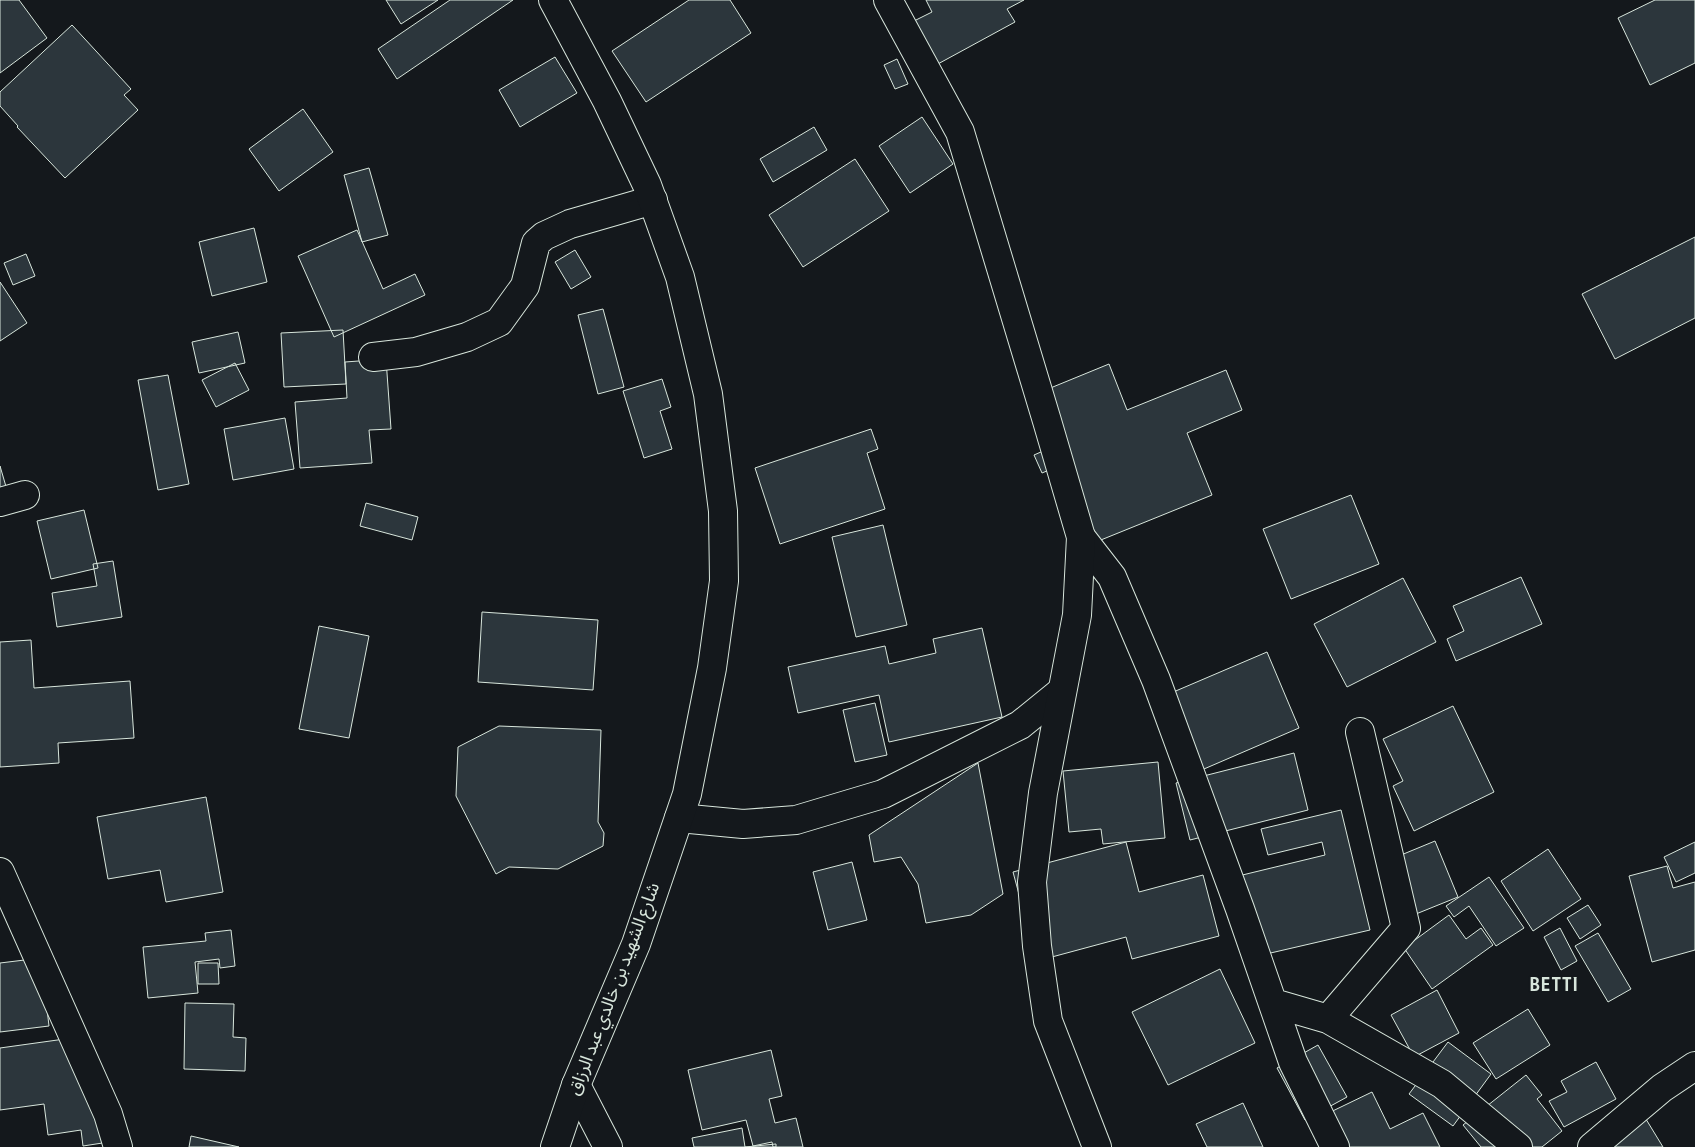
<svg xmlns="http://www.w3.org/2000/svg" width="1695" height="1147" viewBox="0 0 1695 1147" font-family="'Sofia Sans Condensed','Noto Sans Arabic',sans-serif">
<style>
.building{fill:#2c363c;stroke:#d8e6dc}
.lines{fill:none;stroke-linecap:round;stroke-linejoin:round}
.minor-casing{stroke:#d8e6dc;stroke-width:30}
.major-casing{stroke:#d8e6dc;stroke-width:30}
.minor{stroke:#14181c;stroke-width:28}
.major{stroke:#14181c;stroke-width:28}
.labels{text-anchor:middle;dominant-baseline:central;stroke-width:4;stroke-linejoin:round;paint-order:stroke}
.street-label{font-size:18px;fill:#d8e6dc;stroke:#14181c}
.district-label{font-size:22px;font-weight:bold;letter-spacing:1px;fill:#d8e6dc;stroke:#14181c}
</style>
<rect width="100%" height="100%" fill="#14181c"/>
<path class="building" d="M 0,0 L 19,0 L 47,38 L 0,73 Z
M 386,0 L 438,0 L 401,24 Z
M 450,0 L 513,0 L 397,79 L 378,49 Z
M 689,0 L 730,0 L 751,33 L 646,102 L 612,51 Z
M 926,0 L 1024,0 L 1007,9 L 1015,22 L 936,65 L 912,22 L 932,12 Z
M 1655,0 L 1695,0 L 1695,63 L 1650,85 L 1618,18 Z
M 72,25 L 131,89 L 124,95 L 138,110 L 65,178 L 17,127 L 18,126 L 0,106 L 0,92 Z
M 555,57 L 577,93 L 520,127 L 499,90 Z
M 897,59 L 908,84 L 895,89 L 884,65 Z
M 303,109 L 333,152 L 279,191 L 249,149 Z
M 922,117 L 953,164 L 910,193 L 879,146 Z
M 814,127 L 827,150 L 773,182 L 760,159 Z
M 855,159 L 889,211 L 803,267 L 769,215 Z
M 369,168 L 388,235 L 362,242 L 344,175 Z
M 254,228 L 267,282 L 212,296 L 199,242 Z
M 357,230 L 383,289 L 415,274 L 425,295 L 334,337 L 298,256 Z
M 1695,237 L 1695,318 L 1615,359 L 1582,294 Z
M 575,250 L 591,277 L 571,289 L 555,262 Z
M 26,254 L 35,276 L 13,285 L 4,263 Z
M 0,282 L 27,323 L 0,341 Z
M 603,309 L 624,387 L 598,394 L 578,315 Z
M 343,330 L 346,384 L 284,387 L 281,333 Z
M 238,332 L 245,363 L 199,373 L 192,342 Z
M 386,359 L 391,429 L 369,430 L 372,463 L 300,468 L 295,402 L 347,398 L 345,362 Z
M 235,363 L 249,390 L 216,407 L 202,380 Z
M 1109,364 L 1127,410 L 1226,370 L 1242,410 L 1187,433 L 1212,495 L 1086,546 L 1054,468 L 1042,473 L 1034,455 L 1050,448 L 1036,424 L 1026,398 Z
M 168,375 L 189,484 L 158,490 L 138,380 Z
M 662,379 L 671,407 L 660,411 L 672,449 L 644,458 L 623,391 Z
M 285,418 L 294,469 L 233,480 L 224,429 Z
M 871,429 L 878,449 L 867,453 L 885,509 L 780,544 L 755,468 Z
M 0,466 L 7,490 L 0,492 Z
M 1351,495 L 1379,564 L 1291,599 L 1263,529 Z
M 366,503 L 418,517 L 412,540 L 360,526 Z
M 84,510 L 98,568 L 51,579 L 37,521 Z
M 883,525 L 907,625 L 856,637 L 832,537 Z
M 113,561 L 122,617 L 57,627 L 52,593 L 97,586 L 93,564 Z
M 1521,577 L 1542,624 L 1456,661 L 1447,639 L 1464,631 L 1453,606 Z
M 1403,578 L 1436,642 L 1347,687 L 1314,624 Z
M 482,612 L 598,620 L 593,690 L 478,682 Z
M 319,626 L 369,636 L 349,738 L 299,729 Z
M 982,628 L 1002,717 L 889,742 L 879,695 L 798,713 L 788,667 L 885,646 L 889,664 L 936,653 L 933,639 Z
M 31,640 L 34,688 L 130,681 L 134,738 L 58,743 L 59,763 L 0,767 L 0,642 Z
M 1267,652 L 1299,728 L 1197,772 L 1164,696 Z
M 875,703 L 887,755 L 855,762 L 843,710 Z
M 1453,706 L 1494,792 L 1414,831 L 1393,786 L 1403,781 L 1383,739 Z
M 499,726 L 601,730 L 598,822 L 604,833 L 603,846 L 558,869 L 509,867 L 496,874 L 456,796 L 458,747 Z
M 1294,753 L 1308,810 L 1190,840 L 1176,783 Z
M 1158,762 L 1165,838 L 1103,844 L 1101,829 L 1069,832 L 1063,771 Z
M 978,763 L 1003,894 L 971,915 L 926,923 L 918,884 L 901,857 L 874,862 L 869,835 Z
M 206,797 L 223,892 L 166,902 L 160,870 L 108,879 L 97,817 Z
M 1341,810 L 1370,930 L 1249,958 L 1230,878 L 1325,855 L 1322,842 L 1268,855 L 1261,829 Z
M 1435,841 L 1458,897 L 1411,916 L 1389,860 Z
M 1126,842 L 1139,892 L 1203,875 L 1219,936 L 1132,959 L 1126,937 L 1037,961 L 1013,872 Z
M 1695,842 L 1695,873 L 1676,882 L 1664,857 Z
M 1548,849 L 1581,899 L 1533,931 L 1501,881 Z
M 852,862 L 867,920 L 828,930 L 813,872 Z
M 1667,866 L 1673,888 L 1695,882 L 1695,950 L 1652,962 L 1629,876 Z
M 1489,877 L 1524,928 L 1496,946 L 1469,906 L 1454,917 L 1446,906 Z
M 1588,905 L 1601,925 L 1580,939 L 1567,918 Z
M 1449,915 L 1466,939 L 1481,928 L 1493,945 L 1432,989 L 1404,948 Z
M 1560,928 L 1577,961 L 1561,970 L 1544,937 Z
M 231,930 L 235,966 L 220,968 L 219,959 L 195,962 L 198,993 L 148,998 L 143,947 L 206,941 L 205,933 Z
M 1598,933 L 1631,989 L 1608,1002 L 1575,946 Z
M 41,958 L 49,1026 L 0,1032 L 0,963 Z
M 198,963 L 218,963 L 219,984 L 198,984 Z
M 1220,969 L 1255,1043 L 1168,1085 L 1132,1012 Z
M 1437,990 L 1459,1033 L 1414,1057 L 1391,1015 Z
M 185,1003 L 234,1004 L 233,1037 L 246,1038 L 245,1071 L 184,1069 Z
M 1528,1009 L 1550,1045 L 1496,1079 L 1473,1043 Z
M 79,1037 L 122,1140 L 83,1146 L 81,1130 L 48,1135 L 44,1104 L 0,1110 L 0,1048 Z
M 1448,1042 L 1491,1074 L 1453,1126 L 1409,1094 Z
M 1318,1045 L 1347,1097 L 1305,1120 L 1277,1068 Z
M 771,1050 L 782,1096 L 769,1099 L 775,1123 L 796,1118 L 803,1147 L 773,1147 L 772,1142 L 753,1146 L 746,1120 L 702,1130 L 688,1070 Z
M 1596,1062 L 1616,1099 L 1564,1127 L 1549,1101 L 1567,1092 L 1561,1081 Z
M 1526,1075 L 1542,1095 L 1537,1099 L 1562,1131 L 1542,1147 L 1481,1147 L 1463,1125 Z
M 1372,1092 L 1390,1129 L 1423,1113 L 1440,1147 L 1330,1147 L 1316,1119 Z
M 1243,1103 L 1263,1147 L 1207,1147 L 1196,1124 Z
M 1641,1111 L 1663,1147 L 1590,1147 Z
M 742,1128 L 745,1147 L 694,1147 L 692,1138 Z
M 191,1136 L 239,1147 L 189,1147 Z
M 776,1144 L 776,1147 L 745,1147 Z"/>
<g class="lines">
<defs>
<path id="minor" d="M 373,357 L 416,352 L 467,337 L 499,322 L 525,286 L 536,243 L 544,236 L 570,224 L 653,200
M 0,502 L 25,495
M 1081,537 L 1112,577 L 1156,680 L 1240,909 L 1293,1062 L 1335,1147
M 679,818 L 743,824 L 796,820 L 883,794 L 1020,725 L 1062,691
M 0,872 L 108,1114 L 118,1147
M 1273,1003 L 1328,1019 L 1442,1084 L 1518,1147
M 1328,1019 L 1406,928 L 1360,732
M 576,1085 L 608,1147
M 1592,1147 L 1662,1088 L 1695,1066"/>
<path id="major" d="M 553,0 L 607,101 L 647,185 L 680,277 L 708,394 L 723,511 L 724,581 L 712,668 L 687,794 L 636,944 L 576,1085 L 555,1147
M 888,0 L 960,132 L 1047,421 L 1081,537 L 1077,615 L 1043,793 L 1032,882 L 1037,946 L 1048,1021 L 1097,1147"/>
</defs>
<use href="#minor" class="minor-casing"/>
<use href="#major" class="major-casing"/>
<use href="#minor" class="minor"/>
<use href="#major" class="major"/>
</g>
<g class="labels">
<g class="street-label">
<text transform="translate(614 989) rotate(-69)">شارع الشهيد بن خالدي عبد الرزاق</text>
</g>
<g class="district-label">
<text x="1554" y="984">BETTI</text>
</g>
</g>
</svg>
